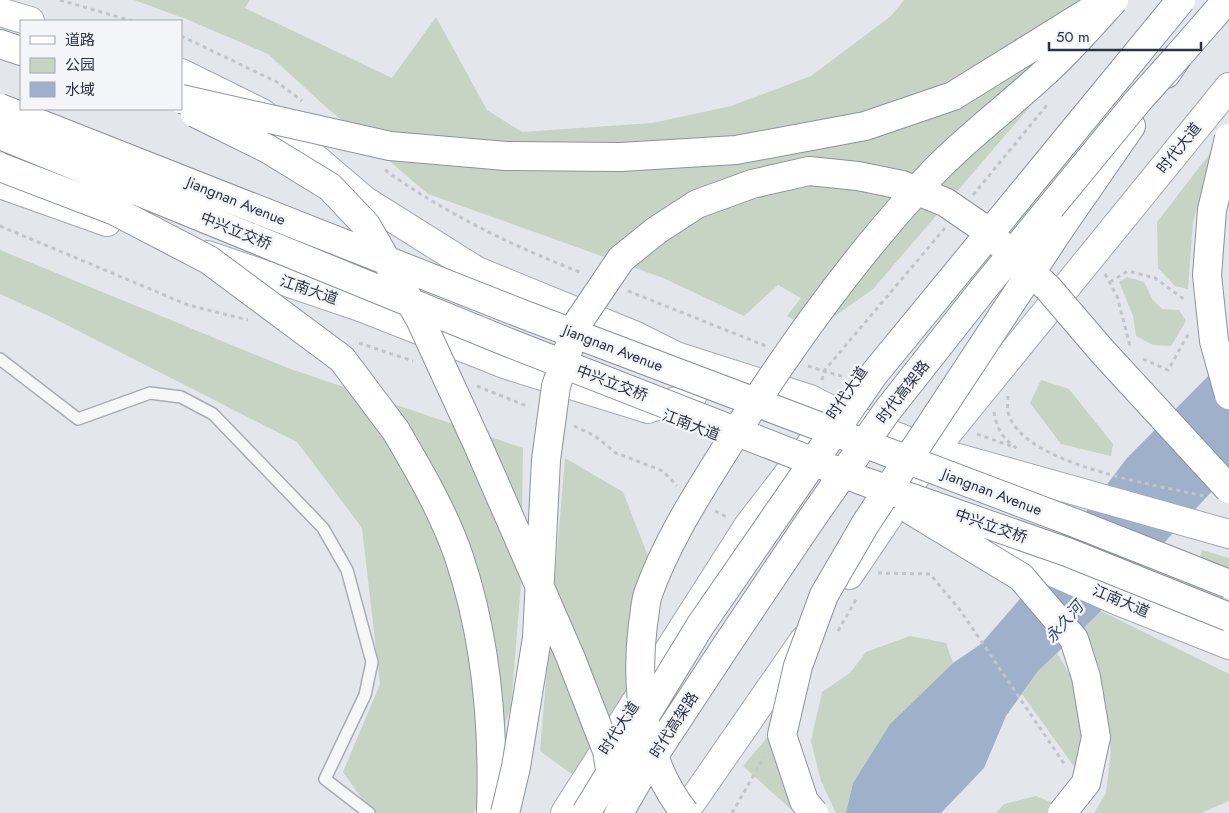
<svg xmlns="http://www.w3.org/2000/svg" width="1229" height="813" viewBox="0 0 1229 813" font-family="Jost,'Noto Sans SC',sans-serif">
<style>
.green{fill:#c7d4c4}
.water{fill:#9fb1ca}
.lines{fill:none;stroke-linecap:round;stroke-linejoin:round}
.service-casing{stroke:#a8acb5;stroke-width:14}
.primary-casing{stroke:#a2a9b6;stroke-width:30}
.trunk-casing{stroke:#8b92a1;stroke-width:30}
.path{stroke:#c1c4ca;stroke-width:3;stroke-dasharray:4 4;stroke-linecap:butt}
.service{stroke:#f6f7f9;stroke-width:11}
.primary{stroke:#fff;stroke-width:28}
.trunk{stroke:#fff;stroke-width:28}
.trunk-bridge-casing{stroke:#8b92a1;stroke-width:30;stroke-linecap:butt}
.trunk-bridge{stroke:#fff;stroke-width:28}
.labels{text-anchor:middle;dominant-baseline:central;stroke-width:5;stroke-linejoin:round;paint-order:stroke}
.street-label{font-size:15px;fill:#2b3243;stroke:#f3f5f8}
.water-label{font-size:16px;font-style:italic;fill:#364f76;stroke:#f3f5f8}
</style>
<rect width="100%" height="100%" fill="#e3e6eb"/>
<path class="green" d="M 134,0 L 250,0 L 245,8 L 392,78 L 436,17 L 487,110 L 522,132 L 652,123 L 731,106 L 811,76 L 891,16 L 904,0 L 1099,0 L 1028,109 L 873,289 L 814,331 L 787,316 L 801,298 L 778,285 L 744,316 L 663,278 L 428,194 L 326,107 L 268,54 L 186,19 Z
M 1215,147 L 1193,222 L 1188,289 L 1175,286 L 1158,268 L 1157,222 Z
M 0,250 L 288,368 L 523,448 L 521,583 L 511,707 L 474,813 L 372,813 L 343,772 L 380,684 L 362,528 L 297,442 L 49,316 L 0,294 Z
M 1127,277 L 1144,282 L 1153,300 L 1162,309 L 1179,310 L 1186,321 L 1171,346 L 1153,345 L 1136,336 L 1133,316 L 1119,282 Z
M 1041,380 L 1069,389 L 1113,444 L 1111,456 L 1061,444 L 1030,403 Z
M 565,458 L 623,492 L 652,566 L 630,698 L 577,778 L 540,751 Z
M 1202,550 L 1229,558 L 1229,578 L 1198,565 Z
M 1101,611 L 1229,674 L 1229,801 L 1201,813 L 1094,813 L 1106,793 L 1111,750 L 1099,667 L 1080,631 Z
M 910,636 L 946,643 L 953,663 L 890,724 L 853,783 L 846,813 L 836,813 L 821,781 L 811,741 L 822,692 L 850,673 L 866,652 Z
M 1057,653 L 1076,685 L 1087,750 L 1078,772 L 1022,694 L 1038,671 Z
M 781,721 L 790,800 L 795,813 L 743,766 Z
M 1036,796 L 1058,805 L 1055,813 L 996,813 L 1004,804 Z"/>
<path class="water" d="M 1229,355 L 1229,473 L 1096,616 L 1038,671 L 1006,716 L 984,768 L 941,813 L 846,813 L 853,783 L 890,724 L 953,663 L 981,644 L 1019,600 L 1127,458 Z"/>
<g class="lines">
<defs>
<path id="service" d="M 0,359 L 78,419 L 150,393 L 181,397 L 213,414 L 323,528 L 347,570 L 372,662 L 365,695 L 325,779 L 369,813"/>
<path id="primary" d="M 0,12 L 30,21
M 181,73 L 262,113 L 364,200 L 477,271 L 636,336 L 676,356 L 810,399 L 835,412 L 933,451 L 1229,534
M 0,184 L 107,222
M 207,255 L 363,308 L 507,365 L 648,409
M 654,407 L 692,397 L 677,357
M 966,534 L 1118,601 L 1229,645
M 849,575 L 933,451 L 1229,87
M 565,813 L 748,526 L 815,439
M 684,813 L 804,640"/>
<path id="trunk" d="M 0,44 L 21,51
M 1166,74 L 1179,55 L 1227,0
M 1059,230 L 1131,126
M 396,431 C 420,472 444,513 459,557 C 487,640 494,727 491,813"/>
</defs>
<use href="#service" class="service-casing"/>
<use href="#primary" class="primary-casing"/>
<use href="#trunk" class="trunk-casing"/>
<path class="path" d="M 60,0 L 132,21
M 181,36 L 277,82 L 302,101
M 385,170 C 446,214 513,246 582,273
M 973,195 L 1047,105
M 0,226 L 188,305 L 248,320
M 1105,274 L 1117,296 L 1130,346
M 1110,282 L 1128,271 L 1155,278 L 1185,300
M 628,291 L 766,346
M 359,343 L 413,361
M 1143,359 L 1168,370 L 1189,333
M 808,366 L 824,371 L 945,228
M 822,380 L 824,371 L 845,377
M 477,386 L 529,407
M 1008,396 C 1008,401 1007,407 1008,412 C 1021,465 1158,485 1204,496
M 994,412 C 997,430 1003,439 1018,449
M 574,426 L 595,436 L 616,453 L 663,471 L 677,486
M 977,434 L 1011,446
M 715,511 L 727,517
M 878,573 L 930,574 L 960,610 L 1065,765
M 838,631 L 857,598
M 732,813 L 764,757"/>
<use href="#service" class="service"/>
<use href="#primary" class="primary"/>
<use href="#trunk" class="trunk"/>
<defs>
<path id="trunk-bridge" d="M 181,99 L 390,146 L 506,156 L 621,157 L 736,150 L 865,126 L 953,96 L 1090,11
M 0,108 L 525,315 L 1075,523 L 1229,584
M 195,113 L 268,149 L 330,187 L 366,225 L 420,319 L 477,443 L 570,656 L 607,751 L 612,782
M 0,135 L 512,344 L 863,481 L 1067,552 L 1229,617
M 1229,138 L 1212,210 L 1207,275 L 1214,341 L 1229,395
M 0,167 L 115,211 L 209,260 L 342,359 L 396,431
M 909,509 L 1021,577 L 1074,639 L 1086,677 L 1096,737 L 1086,783 L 1062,813
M 505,813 L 516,767 L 537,638 L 546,460 L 556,386 L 577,324 L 621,259 L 657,230 L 697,204 L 752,184 L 809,171 L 858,176 L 902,185 L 945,202 L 983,228 L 1048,288 L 1102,351 L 1229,489
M 586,813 L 700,626 L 874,374 L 1181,0
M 619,813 L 641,775 L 726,646 L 810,521 L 887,411 L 984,288 L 1137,102 L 1179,55
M 685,813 C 643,761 635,687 643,624 C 645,614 645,603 648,594 C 665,546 693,501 720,458 C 778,364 843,272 917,190 C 958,143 1008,108 1053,65 C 1074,45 1094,22 1114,0
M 814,813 L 804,801 L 782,735 L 798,666 L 824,595 L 866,523 L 1059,230"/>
</defs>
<use href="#trunk-bridge" class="trunk-bridge-casing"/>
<use href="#trunk-bridge" class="trunk-bridge"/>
</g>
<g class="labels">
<g class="street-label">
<text transform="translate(1179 148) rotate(-51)">时代大道</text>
<text transform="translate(236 201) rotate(22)">Jiangnan Avenue</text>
<text transform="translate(236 231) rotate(22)">中兴立交桥</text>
<text transform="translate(309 290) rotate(19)">江南大道</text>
<text transform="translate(613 348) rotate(21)">Jiangnan Avenue</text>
<text transform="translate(612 383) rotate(21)">中兴立交桥</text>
<text transform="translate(903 392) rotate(-52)">时代高架路</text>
<text transform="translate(847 393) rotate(-56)">时代大道</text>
<text transform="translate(691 425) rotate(21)">江南大道</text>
<text transform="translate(992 492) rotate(21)">Jiangnan Avenue</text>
<text transform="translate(991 526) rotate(19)">中兴立交桥</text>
<text transform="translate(1121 601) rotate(23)">江南大道</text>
<text transform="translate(674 725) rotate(-57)">时代高架路</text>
<text transform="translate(619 728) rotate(-57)">时代大道</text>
</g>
<g class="water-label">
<text transform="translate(1064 622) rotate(-49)">永久河</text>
</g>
</g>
<rect x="20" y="20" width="162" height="90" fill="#f3f5f8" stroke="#a3a7b0"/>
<rect x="30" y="36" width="25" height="8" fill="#ffffff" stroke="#a3a7b0"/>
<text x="65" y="45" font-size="15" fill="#2b3243">道路</text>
<rect x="30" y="58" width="25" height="15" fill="#c7d4c4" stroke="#a3a7b0"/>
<text x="65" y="70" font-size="15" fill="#2b3243">公园</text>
<rect x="30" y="82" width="25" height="15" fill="#9fb1ca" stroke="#a3a7b0"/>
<text x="65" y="95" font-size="15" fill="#2b3243">水域</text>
<path d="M1049 42v8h152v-8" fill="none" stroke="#2b3243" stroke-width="2.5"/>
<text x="1056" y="42" font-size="15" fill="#2b3243" stroke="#f3f5f8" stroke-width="4" paint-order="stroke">50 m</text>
</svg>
